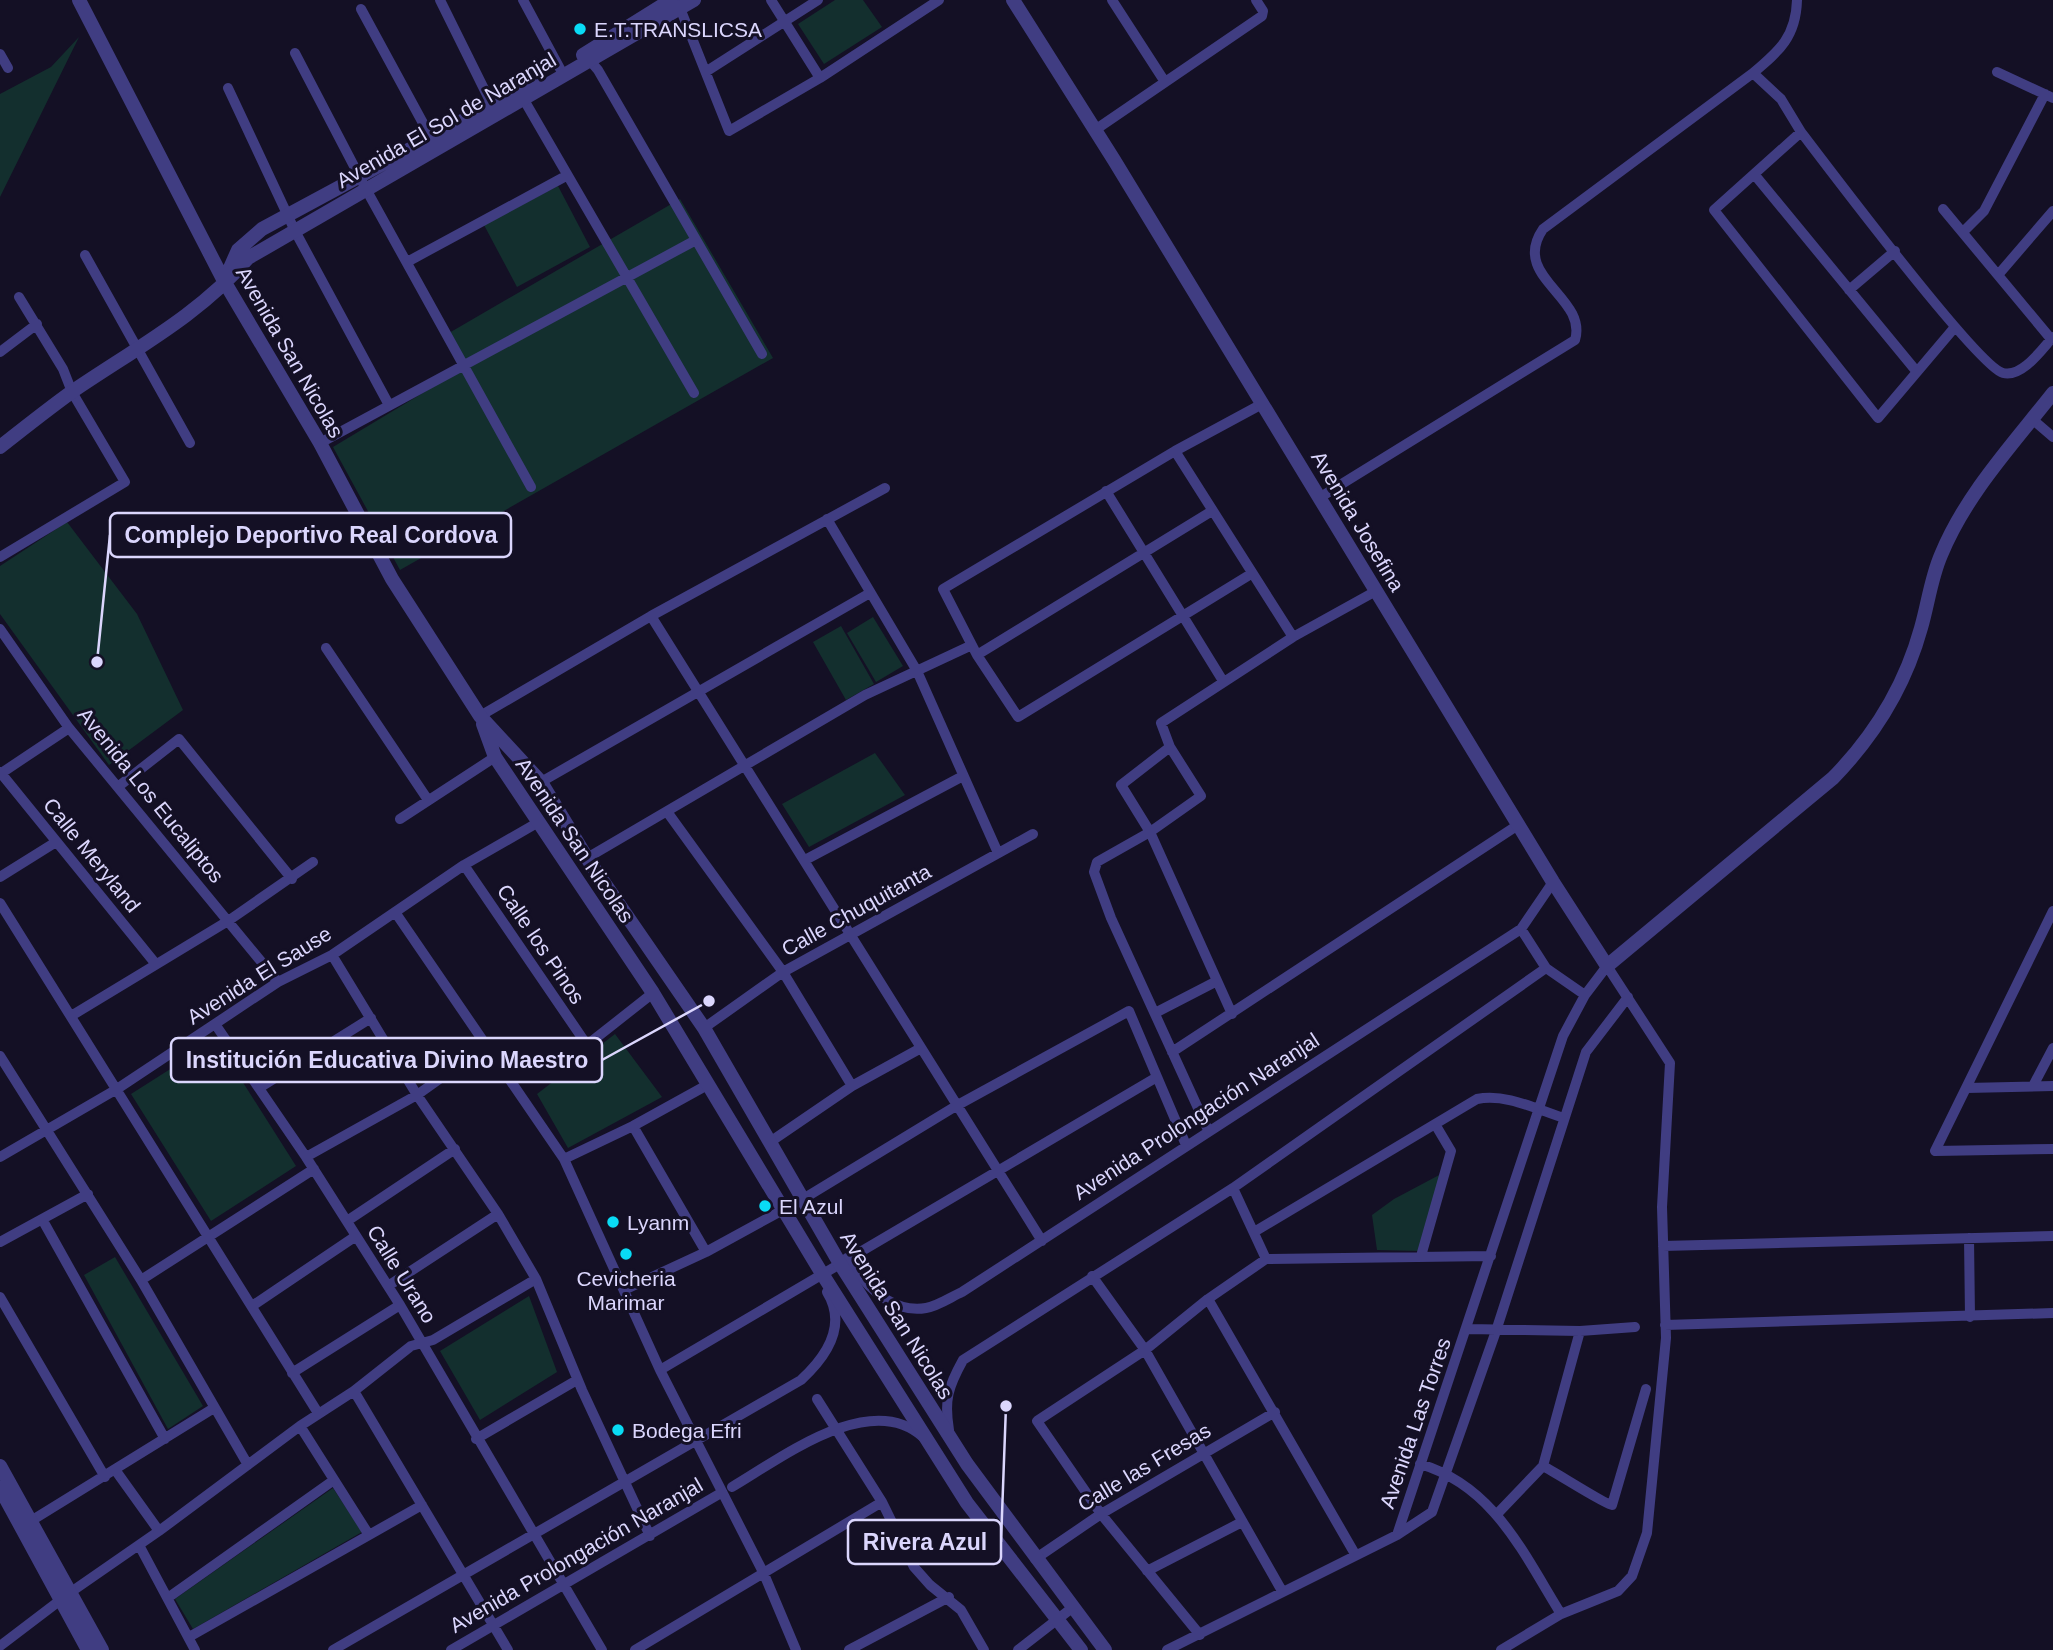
<svg xmlns="http://www.w3.org/2000/svg" width="2053" height="1650" viewBox="0 0 2053 1650" font-family="Helvetica,sans-serif">
<style>
.green{fill:#132f2e}
.lines{fill:none;stroke-linecap:round;stroke-linejoin:round}
.minor{stroke:#403d82;stroke-width:10}
.tertiary{stroke:#403d82;stroke-width:14}
.poi-dot{fill:#09dbf5;stroke:#141025;stroke-width:2.5}
.labels{text-anchor:middle;dominant-baseline:central;stroke-width:6;stroke-linejoin:round;paint-order:stroke}
.poi-label{font-size:21px;fill:#dbd6fd;stroke:#141025;text-anchor:start}
.street-label{font-size:21px;fill:#dbd6fd;stroke:#141025}
.leader{fill:none;stroke:#dbd6fd;stroke-width:2.5}
.callout-dot{fill:#dbd6fd;stroke:#141025;stroke-width:2.5}
.callout{fill:#141025;stroke:#dbd6fd;stroke-width:2.5}
.callout-label{font-size:23px;text-anchor:middle;font-weight:bold;fill:#dbd6fd}
</style>
<rect width="100%" height="100%" fill="#141025"/>
<path class="green" d="M 835,0 L 863,0 L 882,27 L 824,64 L 798,24 Z
M 79,37 L 0,197 L 0,94 L 51,67 Z
M 558,186 L 590,247 L 517,287 L 484,225 Z
M 680,199 L 773,358 L 400,570 L 333,447 L 466,367 L 449,333 Z
M 67,522 L 137,614 L 183,710 L 109,765 L 0,614 L 0,566 Z
M 873,617 L 903,666 L 876,682 L 847,633 Z
M 841,626 L 874,684 L 846,700 L 813,642 Z
M 875,753 L 905,795 L 809,847 L 782,804 Z
M 615,1034 L 662,1097 L 568,1148 L 537,1094 Z
M 216,1040 L 296,1166 L 211,1221 L 131,1094 Z
M 1443,1173 L 1419,1251 L 1377,1250 L 1372,1215 L 1394,1199 Z
M 115,1257 L 203,1406 L 168,1429 L 84,1275 Z
M 529,1296 L 557,1372 L 480,1420 L 440,1351 Z
M 333,1488 L 362,1532 L 193,1629 L 175,1599 Z"/>
<g class="lines">
<path class="minor" d="M 440,0 L 492,105
M 523,0 L 564,76
M 771,0 L 820,78
M 1112,0 L 1165,82
M 678,3 L 729,131 L 820,78 L 939,0
M 361,9 L 430,136
M 295,53 L 367,191 L 531,487
M 0,54 L 8,68
M 586,56 L 598,70 L 762,354
M 707,71 L 818,0
M 1997,72 L 2053,98
M 1753,73 L 1781,99 L 1801,132 C 1827,166 1978,367 2003,373 C 2022,378 2042,349 2053,337
M 228,88 L 295,231 L 389,405
M 520,93 L 694,393
M 1095,130 L 1262,16 L 1263,11 L 1256,0
M 1801,132 L 1714,210 L 1878,418 L 1955,327
M 1754,174 L 1917,372
M 1943,209 L 2051,339
M 1963,232 L 1984,211 L 2045,94
M 85,255 L 190,443
M 407,262 L 566,176
M 1998,275 L 2053,211
M 1849,290 L 1895,251
M 0,352 L 37,324
M 2032,419 L 2053,437
M 320,443 L 696,240
M 1175,451 L 1293,637
M 1106,491 L 1223,681
M 1319,498 L 1575,340 C 1588,297 1510,277 1543,229 L 1753,73 C 1779,51 1796,37 1797,0
M 827,519 L 917,671 L 998,853
M 0,557 L 125,482 L 72,392 L 63,369 L 19,297
M 1251,574 L 1018,717 L 977,655 L 943,589 L 1175,451 L 1262,404
M 651,616 L 1042,1241
M 0,629 L 69,728 L 278,982
M 326,648 L 428,800
M 977,655 L 1212,511
M 480,716 L 651,616 L 885,488
M 1170,747 L 1121,785 L 1150,832 L 1097,862 L 1094,872 L 1111,918 L 1208,1130
M 0,772 L 155,963
M 0,774 L 69,728
M 541,782 L 870,593
M 119,786 L 179,739 L 292,879
M 668,813 L 783,972 L 852,1086
M 400,819 L 495,757
M 587,858 L 865,695 L 972,645
M 805,860 L 963,776
M 464,865 L 587,1045 L 653,993
M 0,877 L 56,842
M 0,903 L 318,1413
M 2053,911 L 1935,1151 L 2053,1149
M 395,912 L 564,1159 L 660,1370 L 764,1574 L 796,1650
M 1521,929 L 1546,968 L 1585,995
M 332,955 L 417,1095 L 498,1214 L 536,1279 L 582,1390 L 650,1536
M 1155,1013 L 1217,981
M 1232,1014 L 1150,832 L 1201,796 L 1170,747 L 1161,723 L 1293,637 L 1376,591
M 71,1016 L 228,921 L 313,862
M 215,1024 L 306,1157 L 400,1305 L 602,1650
M 704,1028 L 783,972 L 1033,834
M 1172,1052 L 1518,825
M 0,1056 L 141,1280 L 248,1465
M 2033,1086 L 2053,1048
M 259,1088 L 371,1018
M 1967,1088 L 2053,1086
M 633,1126 L 706,1252
M 770,1142 L 852,1086 L 921,1048
M 0,1157 L 117,1089 L 278,982 L 332,955 L 464,865 L 537,823
M 306,1157 L 417,1095 L 487,1045
M 564,1159 L 633,1126 L 709,1084
M 42,1219 L 165,1439
M 347,1221 L 455,1149
M 1254,1232 L 1477,1099 C 1505,1093 1536,1109 1564,1118
M 1969,1238 L 1970,1317
M 0,1242 L 88,1194
M 1663,1246 L 2053,1236
M 1421,1256 L 1451,1151 L 1435,1124
M 847,1258 C 864,1284 890,1314 926,1308 C 938,1306 951,1297 962,1292 L 1521,929 L 1553,882
M 1266,1259 L 1491,1256
M 1092,1276 L 1145,1350 L 1282,1591
M 141,1280 L 314,1169
M 388,1286 L 498,1214
M 624,1290 L 706,1252 L 803,1199 L 956,1106 L 1129,1011 L 1186,1145
M 0,1297 L 105,1477
M 1208,1299 L 1355,1554
M 252,1306 L 356,1236
M 1665,1325 L 2053,1313
M 1467,1329 L 1580,1331 L 1635,1327
M 660,1370 L 1157,1077
M 292,1373 L 400,1305
M 354,1391 L 508,1650
M 817,1399 L 882,1502 L 914,1567 L 930,1585 L 961,1610 L 984,1650
M 300,1426 L 369,1535
M 949,1430 C 944,1400 948,1387 963,1360 L 1233,1188 L 1546,968
M 476,1439 L 577,1380
M 1420,1464 C 1494,1486 1523,1553 1561,1614
M 1543,1466 C 1555,1472 1606,1505 1612,1505 L 1646,1389
M 116,1471 L 159,1531
M 732,1487 C 780,1459 870,1389 923,1437
M 1498,1513 L 1543,1466 L 1580,1331
M 26,1524 L 214,1408
M 1397,1535 L 1563,1036 L 1585,995 L 1607,966 L 1670,1063 L 1662,1207 L 1666,1338 L 1647,1533 L 1632,1576 L 1618,1591 L 1561,1614 L 1501,1650
M 139,1545 L 195,1650
M 1035,1559 L 1101,1514 L 1275,1412
M 1147,1571 L 1242,1522
M 169,1597 L 334,1480
M 1200,1635 L 1101,1514 L 1037,1421 L 1145,1350 L 1208,1299 L 1266,1259 L 1233,1188
M 189,1637 L 422,1505
M 0,1646 L 71,1592 L 159,1531 L 300,1426 L 354,1391 L 411,1346 L 433,1340 L 536,1279
M 333,1650 L 801,1380 C 826,1357 848,1326 827,1292
M 451,1650 L 721,1493
M 635,1650 L 882,1502
M 849,1650 L 949,1597
M 1018,1650 L 1072,1608
M 1167,1650 L 1397,1535 L 1432,1512 L 1496,1331 L 1586,1052 L 1628,997"/>
<path class="tertiary" d="M 79,0 L 224,281 L 320,443 L 392,579 L 480,716 L 541,782 L 587,858 L 704,1028 L 839,1262 L 967,1464 L 1105,1650
M 1013,0 L 1114,160 L 1553,882 L 1607,966 L 1833,778 C 1875,735 1905,686 1921,628 C 1928,604 1931,578 1941,555 C 1966,494 2013,444 2053,393
M 583,55 L 671,0
M 226,277 L 238,250 L 262,229 L 538,80
M 0,447 C 24,428 48,409 73,391 C 133,350 201,314 248,258 L 694,0
M 483,724 L 495,757 L 653,993 L 821,1272 L 967,1503 L 1081,1650
M 0,1466 L 102,1650
M 0,1488 L 88,1650"/>
</g>
<g class="poi-dot">
<circle cx="580" cy="29" r="7"/>
<circle cx="765" cy="1206" r="7"/>
<circle cx="613" cy="1222" r="7"/>
<circle cx="626" cy="1254" r="7"/>
<circle cx="618" cy="1430" r="7"/>
</g>
<g class="labels">
<g class="poi-label">
<text x="594" y="29">E.T.TRANSLICSA</text>
<text x="779" y="1206">El Azul</text>
<text x="627" y="1222">Lyanm</text>
<text x="626" y="1278" text-anchor="middle">Cevicheria<tspan x="626" dy="24">Marimar</tspan></text>
<text x="632" y="1430">Bodega Efri</text>
</g>
<g class="street-label">
<text transform="translate(446 120) rotate(-30)">Avenida El Sol de Naranjal</text>
<text transform="translate(290 352) rotate(60)">Avenida San Nicolas</text>
<text transform="translate(1358 521) rotate(59)">Avenida Josefina</text>
<text transform="translate(151 795) rotate(51)">Avenida Los Eucaliptos</text>
<text transform="translate(575 840) rotate(56)">Avenida San Nicolas</text>
<text transform="translate(92 855) rotate(51)">Calle Meryland</text>
<text transform="translate(856 910) rotate(-29)">Calle Chuquitanta</text>
<text transform="translate(541 944) rotate(56)">Calle los Pinos</text>
<text transform="translate(259 975) rotate(-32)">Avenida El Sause</text>
<text transform="translate(1196 1116) rotate(-33)">Avenida Prolongación Naranjal</text>
<text transform="translate(402 1274) rotate(58)">Calle Urano</text>
<text transform="translate(897 1315) rotate(58)">Avenida San Nicolas</text>
<text transform="translate(1415 1423) rotate(-71)">Avenida Las Torres</text>
<text transform="translate(1144 1467) rotate(-31)">Calle las Fresas</text>
<text transform="translate(576 1555) rotate(-30)">Avenida Prolongación Naranjal</text>
</g>
</g>
<path class="leader" d="M97 662L110 535M709 1001L602 1060M1006 1406L1001 1542"/>
<g class="callout-dot">
<circle cx="97" cy="662" r="7"/>
<circle cx="709" cy="1001" r="7"/>
<circle cx="1006" cy="1406" r="7"/>
</g>
<g class="callout">
<rect x="110" y="513" width="401" height="44" rx="7"/>
<rect x="171" y="1038" width="431" height="44" rx="7"/>
<rect x="848" y="1520" width="153" height="44" rx="7"/>
</g>
<g class="callout-label">
<text x="311" y="543">Complejo Deportivo Real Cordova</text>
<text x="387" y="1068">Institución Educativa Divino Maestro</text>
<text x="925" y="1550">Rivera Azul</text>
</g>
</svg>
